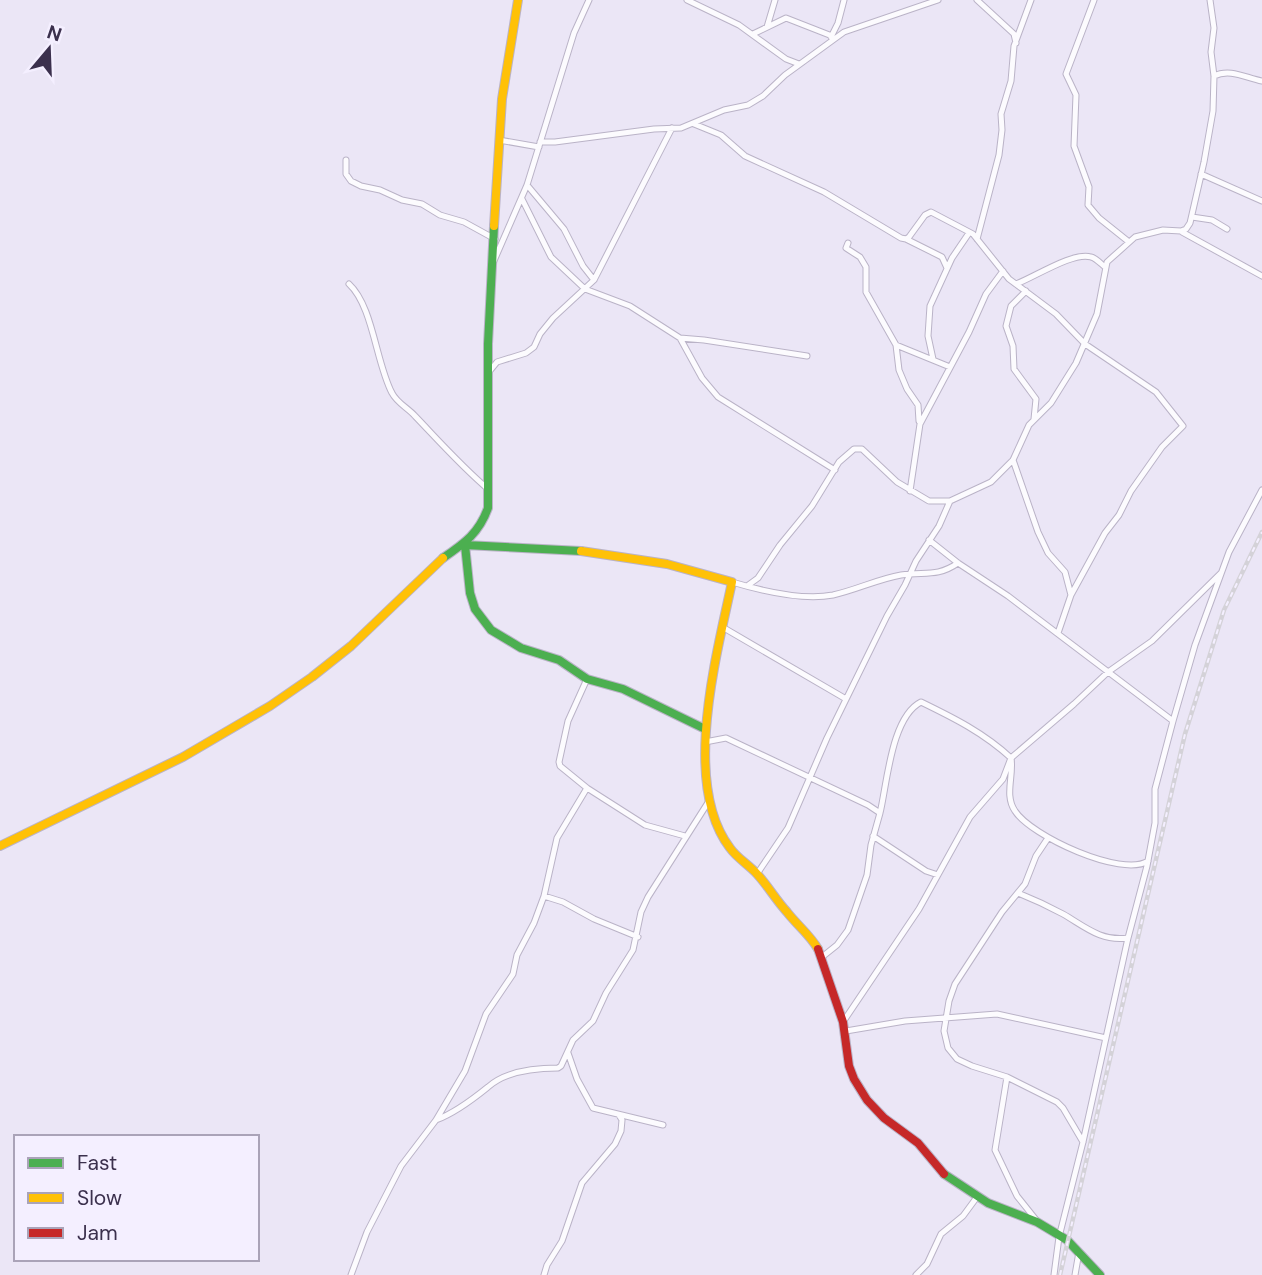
<svg xmlns="http://www.w3.org/2000/svg" width="1262" height="1275" viewBox="0 0 1262 1275" font-family="'DM Sans',sans-serif">
<style>
.lines{fill:none;stroke-linecap:round;stroke-linejoin:round}
.street-casing{stroke:#bab3c7;stroke-width:7}
.fast-casing{stroke:#bab3c7;stroke-width:10}
.slow-casing{stroke:#bab3c7;stroke-width:10}
.jam-casing{stroke:#bab3c7;stroke-width:10}
.street{stroke:#fcfbfe;stroke-width:5}
.fast{stroke:#4caf50;stroke-width:8}
.slow{stroke:#ffc107;stroke-width:8}
.jam{stroke:#c62828;stroke-width:8}
.rail-casing{stroke:#d4d2d8;stroke-width:4.5}
.rail{stroke:#f4efff;stroke-width:2;stroke-dasharray:5;stroke-linecap:butt}
</style>
<rect width="100%" height="100%" fill="#ebe6f6"/>
<g class="lines">
<defs>
<path id="street" d="M 687,0 L 739,25 L 786,59 L 799,64
M 977,0 L 1014,34 L 1016,43
M 1094,0 L 1066,74 L 1076,95 L 1074,146 L 1089,187 L 1088,205 L 1099,218 L 1129,242
M 767,27 L 775,0
M 753,34 L 786,18 L 832,36
M 831,37 L 838,23 L 844,0
M 1214,76 C 1230,68 1246,78 1262,81
M 694,124 L 721,135 L 745,156 L 824,192 L 901,238 L 906,239 L 909,237 L 925,215 L 931,212 L 973,234 L 1009,279 L 1056,314 L 1085,344 L 1156,392 L 1183,426 L 1162,447 L 1131,491 L 1119,515 L 1105,533 L 1071,595 L 1058,633
M 499,140 L 539,147
M 540,142 L 555,142 L 654,129 L 681,128 L 724,110 L 748,105 L 763,96 L 785,75 L 844,32 L 938,0
M 346,160 L 346,174 L 351,181 L 361,186 L 380,190 L 402,200 L 422,204 L 440,215 L 464,222 L 495,239
M 1201,174 L 1262,201
M 527,185 L 564,229 L 583,266 L 594,280
M 522,199 L 551,257 L 585,289 L 630,306 L 680,338 L 704,340 L 807,356
M 1192,217 L 1212,220 L 1227,229
M 1182,232 L 1262,276
M 906,239 L 942,257 L 947,268
M 977,239 L 999,155 L 1002,130 L 1001,114 L 1011,81 L 1014,46 L 1031,0
M 848,243 L 846,248 L 860,257 L 866,267 L 866,292 L 896,345 L 899,370 L 907,389 L 918,405 L 919,421
M 493,263 L 527,185 L 574,33 L 589,0
M 349,284 C 373,306 376,363 392,393 C 397,403 408,408 415,416 C 439,441 461,466 488,489
M 1016,284 C 1033,278 1074,251 1091,257 C 1096,258 1101,264 1105,267
M 1026,291 L 1011,306 L 1006,326 L 1013,346 L 1014,369 L 1036,399 L 1034,419
M 680,338 L 702,378 L 718,397 L 835,470
M 896,345 L 950,367
M 933,359 L 928,336 L 930,306 L 952,258 L 969,233
M 488,373 L 497,362 L 526,353 L 534,347 L 540,334 L 553,318 L 594,280 L 672,128
M 1013,460 L 1038,532 L 1048,553 L 1065,572 L 1071,595
M 910,491 L 920,424 L 969,332 L 986,294 L 1003,271
M 929,540 L 958,563 L 1008,596 L 1173,721
M 732,582 C 762,591 802,601 833,595 C 856,590 878,579 901,575 C 924,571 936,578 958,563
M 747,586 L 758,578 L 780,545 L 812,506 L 839,462 L 854,449 L 862,449 L 897,482 L 929,501 L 950,501 L 991,482 L 1013,460 L 1029,425 L 1051,403 L 1076,363 L 1097,314 L 1107,262 L 1135,237 L 1163,230 L 1181,231 L 1186,229 L 1190,223 L 1204,162 L 1213,111 L 1214,76 L 1211,52 L 1214,28 L 1210,0
M 724,628 L 846,699
M 705,742 L 726,738 L 868,805 L 880,813 L 871,845 L 867,875 L 848,930 L 837,945 L 822,957
M 587,788 L 645,825 L 685,836
M 880,813 C 887,785 891,717 921,702 C 954,718 984,733 1011,758 C 1014,776 1004,795 1015,811 C 1031,836 1122,878 1148,861
M 873,836 L 926,871 L 938,875
M 1048,838 L 1036,856 L 1025,884 L 1002,912 L 955,984 L 949,1001 L 944,1031 L 948,1048 L 957,1059 L 972,1066 L 1007,1077 L 1057,1102 L 1063,1108 L 1083,1142
M 757,874 L 788,828 L 827,738 L 887,616 L 905,585 L 916,561 L 939,526 L 950,501
M 1018,893 C 1033,899 1048,906 1063,914 C 1084,926 1101,942 1128,938
M 544,896 L 557,838 L 587,788 L 560,766 L 559,762 L 568,721 L 587,679
M 843,1022 L 919,909 L 970,817 L 1003,779 L 1011,758 L 1074,704 L 1108,672 L 1152,641 L 1221,573
M 846,1031 L 905,1021 L 997,1014 L 1106,1038
M 568,1053 L 577,1079 L 593,1108 L 663,1125
M 1007,1077 L 995,1150 L 1017,1196 L 1037,1221
M 436,1120 C 455,1113 472,1100 488,1087 C 506,1071 534,1068 558,1068 L 561,1066 L 573,1040 L 593,1021 L 606,993 L 633,950 L 641,912 L 648,897 L 709,801
M 351,1275 L 367,1232 L 401,1166 L 436,1120 L 465,1071 L 486,1014 L 513,974 L 517,955 L 534,923 L 544,896 L 563,902 L 594,919 L 638,937
M 544,1275 L 547,1265 L 562,1241 L 582,1183 L 615,1144 L 621,1131 L 622,1120 L 619,1115
M 916,1275 L 927,1264 L 941,1234 L 963,1216 L 977,1197
M 1054,1275 L 1059,1237 L 1083,1142 L 1128,938 L 1147,866 L 1155,823 L 1155,789 L 1173,721 L 1195,645 L 1229,552 L 1262,490
M 1075,1275 L 1079,1252"/>
<path id="fast" d="M 581,551 L 465,545 L 470,593 L 475,609 L 491,630 L 521,648 L 559,660 L 587,679 L 623,689 L 705,729
M 443,558 C 465,543 479,533 488,508 L 488,344 L 494,226
M 944,1174 L 988,1203 L 1037,1222 L 1067,1240 L 1100,1275"/>
<path id="slow" d="M 494,226 L 502,99 L 518,0
M 581,551 L 667,564 L 732,582 C 717,654 681,784 730,848 C 737,858 749,865 757,874 C 768,886 776,900 787,912 C 797,925 810,935 818,949
M 0,846 L 183,757 L 270,706 L 312,677 L 351,646 L 443,558"/>
<path id="jam" d="M 818,949 L 843,1022 L 849,1066 L 854,1079 L 867,1100 L 884,1118 L 918,1143 L 944,1174"/>
</defs>
<use href="#street" class="street-casing"/>
<use href="#fast" class="fast-casing"/>
<use href="#slow" class="slow-casing"/>
<use href="#jam" class="jam-casing"/>
<use href="#street" class="street"/>
<use href="#fast" class="fast"/>
<use href="#slow" class="slow"/>
<use href="#jam" class="jam"/>
<defs>
<path id="rail" d="M 1060,1275 L 1185,734 L 1224,610 L 1262,532"/>
</defs>
<use href="#rail" class="rail-casing"/>
<use href="#rail" class="rail"/>
</g>
<rect x="14" y="1135" width="245" height="126" fill="#f4efff" stroke="#aaa3b8" stroke-width="2"/>
<rect x="28" y="1158" width="35" height="10" fill="#4caf50" stroke="#aaa3b8" stroke-width="2"/>
<text x="77" y="1170" font-size="21" fill="#3b304d">Fast</text>
<rect x="28" y="1193" width="35" height="10" fill="#ffc107" stroke="#aaa3b8" stroke-width="2"/>
<text x="77" y="1205" font-size="21" fill="#3b304d">Slow</text>
<rect x="28" y="1228" width="35" height="10" fill="#c62828" stroke="#aaa3b8" stroke-width="2"/>
<text x="77" y="1240" font-size="21" fill="#3b304d">Jam</text>
<g transform="translate(49 49) rotate(19)" stroke="#f4efff" stroke-width="5" paint-order="stroke">
<path d="M0-5L12 26L0 18L-12 26Z" fill="#3b304d"/>
<text y="-10" font-size="19" font-weight="bold" text-anchor="middle" fill="#3b304d">N</text>
</g>
</svg>
